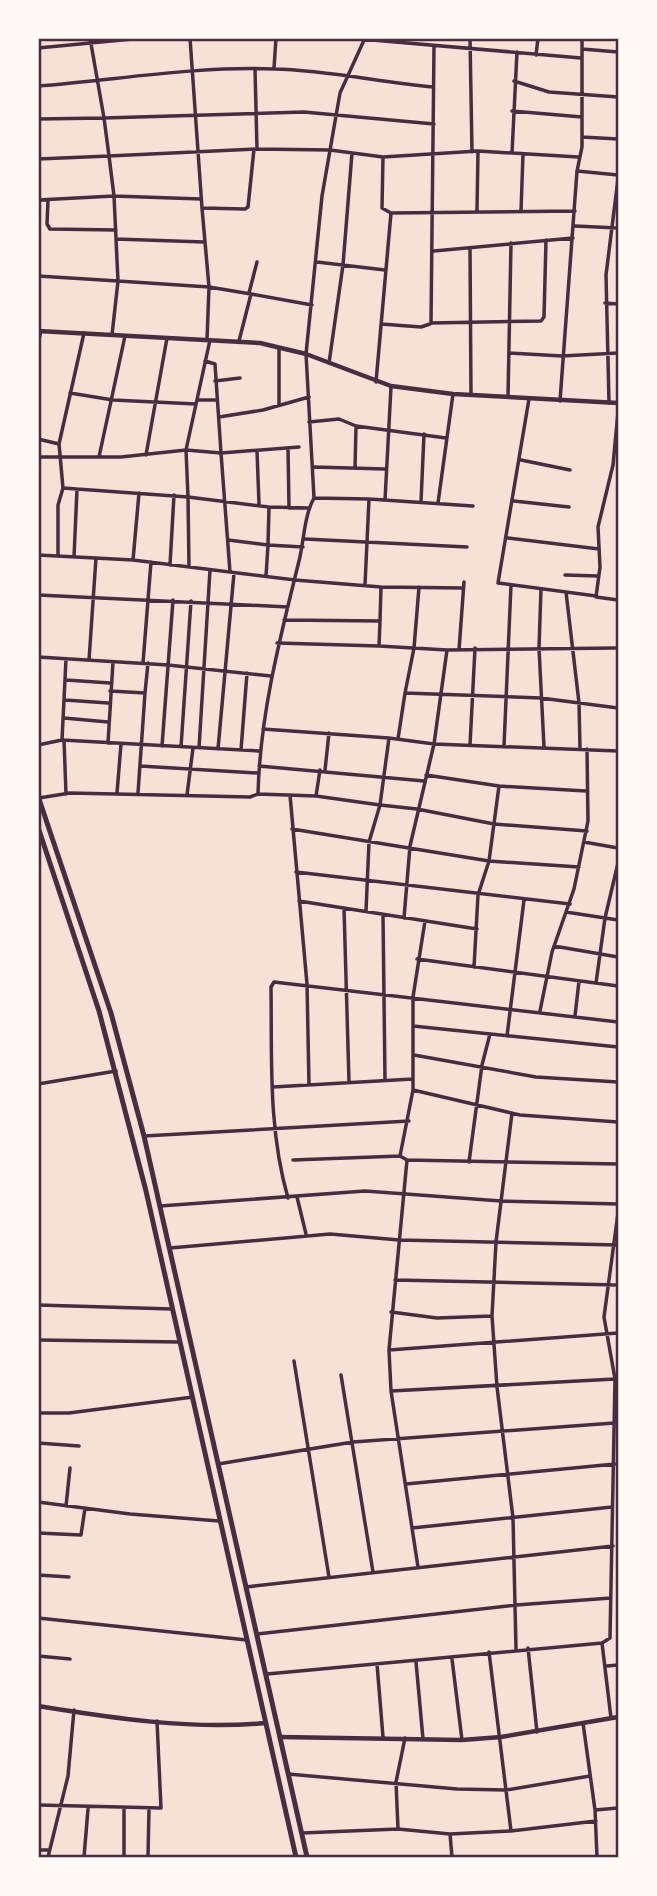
<svg xmlns="http://www.w3.org/2000/svg" width="657" height="1896" viewBox="0 0 657 1896" font-family="Raleway,sans-serif">
<style>
.lines{fill:none;stroke-linecap:round;stroke-linejoin:round}
.minor{stroke:#4a2c40;stroke-width:3.5}
.tertiary{stroke:#4a2c40;stroke-width:4.5}
.trunk{stroke:#4a2c40;stroke-width:5}
.neatline{fill:none;stroke:#4a2c40;stroke-width:2.5}
</style>
<rect width="100%" height="100%" fill="#f7e1d7"/>
<g class="lines">
<path class="minor" d="M 90,38 L 104,118 L 304,112 L 434,124
M 190,38 L 202,208
M 349,38 L 581,58
M 470,38 L 472,152
M 434,47 L 431,323 L 541,321 L 544,317 L 546,240
M 38,48 L 143,38
M 582,49 L 618,52
M 536,55 L 538,38
M 274,68 L 276,38
M 255,69 L 257,149
M 514,81 L 549,92 L 618,97
M 38,86 C 116,80 195,66 274,69 C 327,70 379,82 433,87
M 512,111 L 582,117
M 38,119 L 104,118 L 109,156 L 257,149 L 330,150 L 383,157 L 478,151 L 578,157
M 582,137 L 618,139
M 512,153 L 517,52
M 383,157 L 382,208 L 391,213 L 575,211
M 38,159 L 109,156 L 114,196 L 201,199
M 577,171 L 618,175
M 38,200 L 114,196 L 116,239
M 48,200 L 47,224 L 50,229 L 116,230
M 477,210 L 478,151
M 521,211 L 523,154
M 575,226 L 618,228
M 470,248 L 471,395
M 434,251 L 573,238
M 317,262 L 385,270
M 38,276 L 118,281 L 116,239 L 204,242
M 249,293 L 257,262
M 251,294 L 312,305
M 605,303 L 618,304
M 381,324 L 421,327 L 430,324
M 112,335 L 118,281 L 209,287 L 207,340
M 239,341 L 251,294 L 209,287 L 202,208 L 245,209 L 248,207 L 254,149
M 38,343 L 41,331
M 279,348 L 279,405
M 509,353 L 562,356 L 618,353
M 205,361 L 215,364 L 221,453 L 186,450 C 194,413 202,377 210,340
M 329,363 L 343,265 L 352,153
M 215,381 L 240,378
M 376,382 L 391,213
M 70,393 L 113,400 L 196,404
M 508,397 L 511,243
M 529,399 L 498,583 L 596,596
M 197,400 L 216,400
M 560,401 L 577,171 L 582,147 L 582,38
M 609,403 L 606,275 L 618,179
M 618,412 L 613,465 L 598,527 L 600,567 L 596,597 L 618,600
M 219,417 L 263,410 L 309,397
M 309,422 L 339,419 L 356,426 L 446,438
M 38,439 L 59,444 L 63,488 L 188,497 L 189,567
M 59,444 L 84,333
M 288,448 L 289,508
M 257,451 L 259,504
M 146,455 L 167,338
M 38,457 L 121,457 L 186,450 L 188,497 L 269,507 L 268,545 L 228,540
M 99,457 L 125,336
M 521,460 L 570,470
M 314,467 L 385,469
M 355,468 L 356,426
M 314,498 L 369,499 L 365,585
M 369,499 L 473,506
M 385,500 L 391,387
M 514,501 L 569,507
M 421,502 L 424,434
M 438,503 L 453,394
M 269,507 L 309,508
M 508,538 L 599,549
M 305,539 L 467,547
M 38,555 L 133,560 L 295,580 L 381,587 L 380,621
M 58,556 L 58,505 L 63,488
M 74,557 L 77,489
M 133,560 L 139,493
M 170,565 L 174,495
M 230,572 L 221,453 L 299,447
M 565,575 L 598,576
M 266,576 L 268,545 L 303,547
M 381,587 L 463,588
M 541,589 L 539,648 L 544,747
M 566,592 L 579,703 L 580,749
M 38,595 L 288,607
M 277,643 L 379,646 L 380,621 L 284,620
M 379,646 L 447,650 L 616,648
M 459,650 L 464,582
M 38,657 L 168,665 L 271,676
M 89,660 L 96,558
M 143,663 L 151,562
M 66,680 L 110,683
M 110,691 L 145,693 L 148,663
M 405,693 L 414,648 L 419,587
M 65,700 L 108,703
M 64,718 L 108,722
M 263,729 L 389,738
M 398,739 L 405,693 L 541,698 L 618,708
M 62,740 L 66,659
M 64,740 L 66,794
M 108,743 L 113,662
M 38,745 L 62,740 L 259,751
M 470,745 L 475,648
M 162,746 L 173,600
M 504,746 L 511,585
M 181,747 L 191,601
M 199,748 L 210,570
M 218,749 L 234,573
M 241,750 L 247,673
M 618,751 L 618,595
M 140,766 L 258,773
M 259,766 L 424,781
M 325,770 L 329,733
M 426,775 L 499,786 L 586,791
M 117,793 L 121,744
M 138,793 L 145,693
M 258,794 C 260,714 280,638 299,561 C 304,541 304,516 314,498 L 306,354 L 322,196 L 340,93 L 365,38
M 187,795 L 193,748
M 290,795 L 307,984 L 309,1085
M 316,796 L 320,770
M 39,798 L 70,793 L 250,797 L 258,794 L 316,796 L 380,805 L 389,738 L 434,744 L 618,751
M 292,829 L 489,861 L 579,867
M 584,842 L 618,848
M 296,872 L 570,904
M 299,901 L 477,929
M 344,908 L 349,1082
M 366,911 L 369,842 L 380,805 L 417,809 L 494,824 L 587,831
M 566,912 L 618,920
M 383,915 L 385,1080
M 404,918 L 410,846 L 434,744 L 447,650
M 554,946 L 618,957
M 417,959 L 618,986
M 474,967 L 478,895 L 489,861 L 499,786
M 596,983 L 605,918 L 618,863
M 540,1011 L 552,952 L 574,889 L 588,821 L 587,749
M 575,1016 L 579,981
M 413,1026 L 618,1047
M 507,1036 L 524,900
M 414,1055 L 536,1077 L 618,1082
M 38,1084 L 116,1071
M 273,1087 L 413,1079
M 413,1090 L 520,1115 L 618,1122
M 512,1113 L 496,1242 L 492,1316 L 497,1387 L 513,1518 L 516,1649
M 144,1136 L 409,1121
M 400,1156 L 413,1090 L 413,997 L 425,921
M 293,1160 L 400,1156 L 407,1160 L 618,1164
M 407,1160 L 389,1350 L 391,1391 L 418,1567
M 469,1162 L 482,1065 L 490,1034
M 297,1197 L 306,1234
M 288,1198 C 268,1129 272,1058 271,987 L 274,982 L 618,1022
M 160,1206 L 365,1191 L 501,1201 L 618,1204
M 170,1248 L 330,1234 L 399,1240 L 618,1245
M 395,1280 L 618,1285
M 38,1305 L 172,1309
M 391,1312 L 437,1318 L 492,1316
M 38,1340 L 180,1342
M 389,1350 L 618,1333
M 294,1361 L 329,1577
M 341,1375 L 373,1572
M 391,1391 L 615,1379
M 38,1413 L 69,1413 L 193,1397
M 38,1443 L 79,1446
M 218,1464 L 353,1442 L 614,1423
M 406,1484 L 615,1464
M 38,1502 L 130,1514 L 219,1521
M 66,1506 L 70,1468
M 412,1528 L 612,1507
M 38,1533 L 81,1535 L 85,1508
M 38,1575 L 69,1577
M 246,1587 L 613,1546
M 38,1618 L 247,1640
M 257,1634 L 516,1605 L 611,1598
M 602,1643 L 611,1718
M 528,1648 L 537,1732
M 489,1652 L 511,1831
M 38,1656 L 70,1659
M 452,1659 L 462,1740
M 416,1662 L 423,1739
M 377,1664 L 383,1737
M 607,1666 L 618,1665
M 267,1674 L 602,1643 L 610,1638 L 615,1379 L 604,1317 L 618,1213
M 583,1723 L 595,1810 L 597,1857
M 288,1774 L 457,1789 L 506,1790 L 590,1776
M 38,1805 L 161,1808 L 157,1721
M 595,1810 L 618,1808
M 398,1829 L 396,1782 L 405,1738
M 302,1833 L 398,1829 L 450,1834 L 511,1831 L 596,1821
M 450,1834 L 452,1857
M 38,1850 L 49,1850
M 48,1857 L 68,1776 L 74,1710
M 84,1857 L 88,1809
M 124,1857 L 124,1808
M 148,1857 L 149,1809"/>
<path class="tertiary" d="M 38,331 L 260,343 L 306,354 L 391,386 L 453,394 L 618,403
M 38,1706 C 112,1718 190,1730 265,1723
M 280,1737 L 462,1740 L 501,1737 L 618,1717"/>
<path class="trunk" d="M 38,796 L 111,1013 L 144,1136 L 307,1857
M 38,827 L 99,1011 L 146,1191 L 296,1857"/>
</g>
<rect width="657" height="1896" fill="none" stroke="#fffaf5" stroke-width="80"/>
<rect x="40" y="40" width="577" height="1816" class="neatline"/>
</svg>
